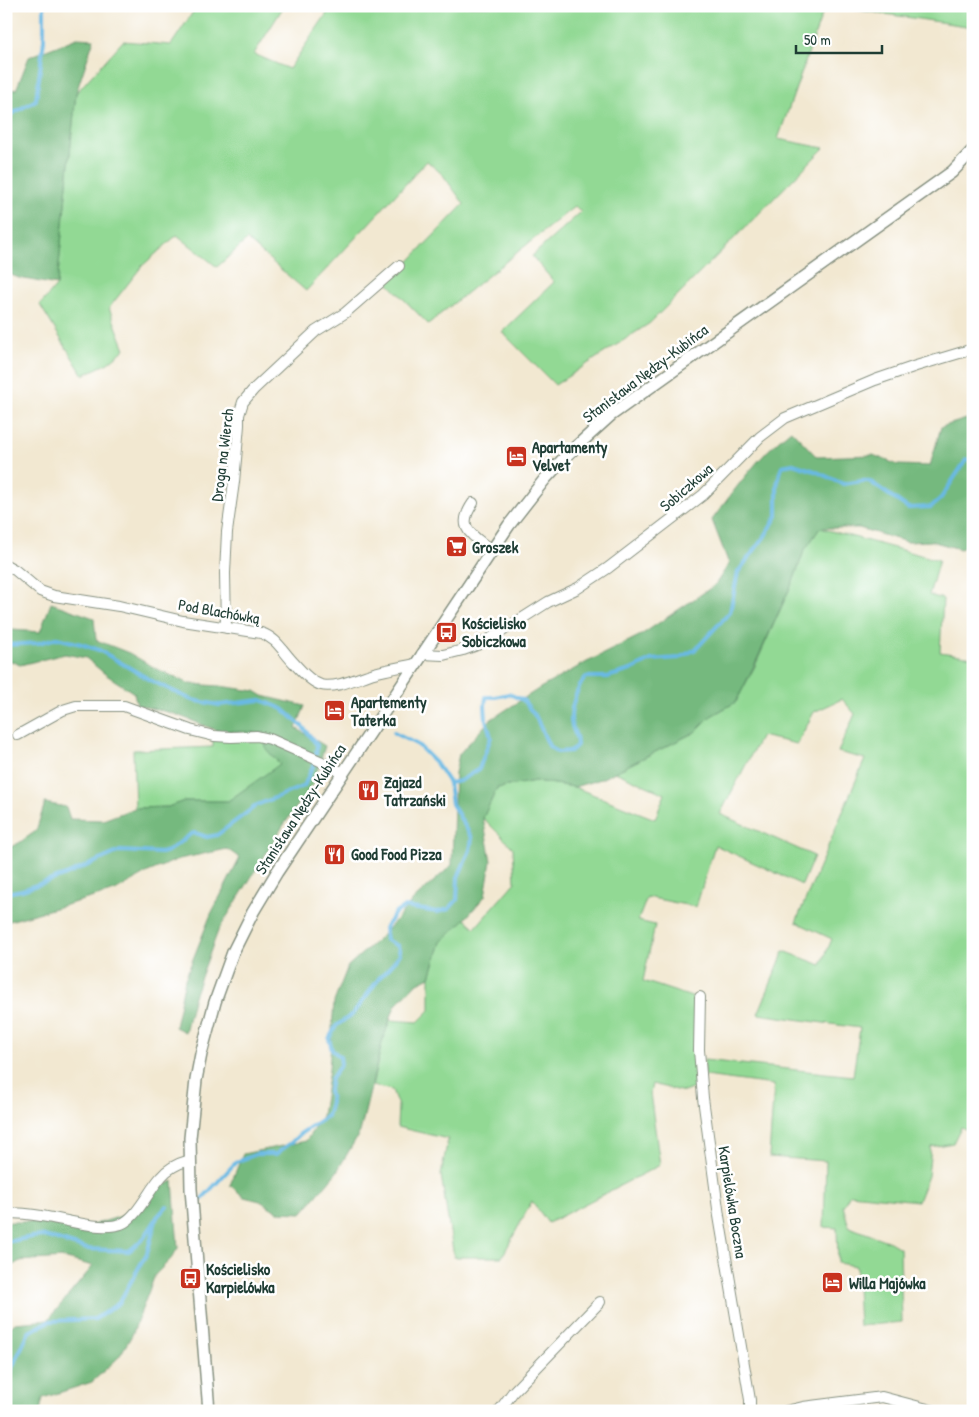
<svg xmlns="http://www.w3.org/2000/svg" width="979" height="1417" viewBox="0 0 979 1417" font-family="'Patrick Hand',sans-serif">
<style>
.green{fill:#92d994;stroke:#588b64}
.forest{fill:#75b97e;stroke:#4a7b59}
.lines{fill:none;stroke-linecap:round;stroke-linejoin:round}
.stream{stroke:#69b9e4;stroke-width:4}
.minor-casing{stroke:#889282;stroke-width:12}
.tertiary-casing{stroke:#889282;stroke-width:14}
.minor{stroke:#fff;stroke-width:10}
.tertiary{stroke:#fff;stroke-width:11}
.labels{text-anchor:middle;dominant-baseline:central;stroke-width:5;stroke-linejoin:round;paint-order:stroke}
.street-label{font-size:16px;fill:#1f3d34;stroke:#fff}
.poi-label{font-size:16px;font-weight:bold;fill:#1f3d34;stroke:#fff;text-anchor:start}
</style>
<rect width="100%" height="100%" fill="#fff"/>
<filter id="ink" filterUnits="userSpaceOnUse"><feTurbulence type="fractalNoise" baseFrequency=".02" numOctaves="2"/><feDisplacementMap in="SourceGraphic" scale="10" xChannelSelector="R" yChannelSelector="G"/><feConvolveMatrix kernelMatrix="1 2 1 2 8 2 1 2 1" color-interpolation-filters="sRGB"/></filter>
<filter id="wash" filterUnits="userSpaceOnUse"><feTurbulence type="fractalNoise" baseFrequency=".0096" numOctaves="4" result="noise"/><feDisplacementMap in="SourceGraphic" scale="20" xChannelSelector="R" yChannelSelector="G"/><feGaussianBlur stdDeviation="1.12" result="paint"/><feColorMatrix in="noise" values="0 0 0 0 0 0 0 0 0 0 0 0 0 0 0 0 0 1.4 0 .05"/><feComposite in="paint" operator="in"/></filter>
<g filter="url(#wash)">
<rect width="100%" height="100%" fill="#f2e8d1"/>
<path class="green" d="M 197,6 L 284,6 L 254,54 L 289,69 L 332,6 L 825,6 L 778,139 L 824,148 L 650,323 L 555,385 L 502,332 L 554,282 L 532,256 L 581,212 L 575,206 L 428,324 L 388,283 L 464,204 L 443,175 L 427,161 L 306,291 L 247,240 L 217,267 L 177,235 L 142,266 L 109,308 L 125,349 L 108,363 L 83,375 L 40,305 L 57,285 L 76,93 L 123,41 L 171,45 Z
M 831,6 L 973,6 L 973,27 Z
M 820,528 L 939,560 L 929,595 L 943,599 L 940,652 L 973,657 L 973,1161 L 970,1131 L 961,1127 L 953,1143 L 931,1147 L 928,1176 L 918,1201 L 850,1194 L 843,1206 L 849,1227 L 890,1242 L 900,1248 L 902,1322 L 859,1326 L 856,1266 L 838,1263 L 837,1228 L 824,1227 L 826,1161 L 769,1157 L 774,1085 L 705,1076 L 704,1060 L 853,1076 L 860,1028 L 758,1014 L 784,951 L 821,965 L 832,939 L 796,922 L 865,759 L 838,752 L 855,714 L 842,699 L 814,712 L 797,744 L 761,736 L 720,814 L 814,856 L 802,885 L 715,845 L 696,907 L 647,897 L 638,921 L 655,925 L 643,981 L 695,998 L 695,1049 L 697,1087 L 684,1092 L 652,1084 L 650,1093 L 660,1165 L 548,1223 L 532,1201 L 502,1257 L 454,1257 L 441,1175 L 448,1139 L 397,1127 L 398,1106 L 392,1090 L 372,1086 L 383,1039 L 390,1020 L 418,1022 L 430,1010 L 430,977 L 441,942 L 465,919 L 475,928 L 515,882 L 513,848 L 483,818 L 497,788 L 535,781 L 574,787 L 655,819 L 665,794 L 615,772 L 695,732 L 711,716 L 736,702 L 755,666 L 794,579 L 804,551 Z
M 216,730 L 264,733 L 266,749 L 281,764 L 228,801 L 184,801 L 168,807 L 135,808 L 133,750 L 213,747 L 213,739 Z"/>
<path class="forest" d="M 77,38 L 94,39 L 76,93 L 57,285 L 19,278 L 6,273 L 6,88 L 16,90 L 29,57 Z
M 973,417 L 973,544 L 960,549 L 931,541 L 907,542 L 859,528 L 820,528 L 804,551 L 794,579 L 754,666 L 736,702 L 711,716 L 695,732 L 601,779 L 574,787 L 535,781 L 497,788 L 483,818 L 491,861 L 485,896 L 465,919 L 441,942 L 430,977 L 416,984 L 395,1006 L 383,1039 L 360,1132 L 336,1173 L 302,1213 L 278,1212 L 260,1201 L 244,1197 L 230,1185 L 243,1154 L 306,1141 L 322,1116 L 329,1069 L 334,1002 L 348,966 L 384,934 L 414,899 L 452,865 L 455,773 L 459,754 L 490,720 L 540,688 L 587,662 L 641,635 L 715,585 L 729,564 L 712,520 C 736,488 759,455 791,430 L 817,457 L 873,455 L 898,465 L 930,466 L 941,427 Z
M 51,603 L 94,618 L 96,640 L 129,653 L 155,668 L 190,684 L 219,686 L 255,691 L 263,696 L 305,706 L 296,728 L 325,746 L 313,784 L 283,826 L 218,931 L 194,996 L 185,1032 L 175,1027 L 185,979 L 211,914 L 240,858 L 227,849 L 179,859 L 148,872 L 115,891 L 6,922 L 6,849 L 19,843 L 36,831 L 45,803 L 66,807 L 70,819 L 103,820 L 135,808 L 168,807 L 184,801 L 228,801 L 280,764 L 266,749 L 264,733 L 216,730 L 172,713 L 137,705 L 134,693 L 105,674 L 86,658 L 65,654 L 20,665 L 6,659 L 6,628 L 12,630 L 40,632 Z
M 173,1181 L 178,1248 L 171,1259 L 155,1275 L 132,1335 L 119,1357 L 92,1382 L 43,1398 L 40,1411 L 6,1411 L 6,1331 L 15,1323 L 48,1320 L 93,1266 L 63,1258 L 20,1261 L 6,1269 L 6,1222 L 40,1222 L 71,1228 L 92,1225 L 139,1211 L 157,1189 Z"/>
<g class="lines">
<path class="stream" d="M 6,117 L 36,100 L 44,40 L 44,6
M 6,645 L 38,643 L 57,638 L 81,644 L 99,650 L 152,681 L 192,700 L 219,705 L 261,700 L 283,709 L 303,727 L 317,745 L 316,754
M 394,733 L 418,745 L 436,763 L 449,783
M 6,893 L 22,890 L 66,875 L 120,851 L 161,853 L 168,851 L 191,834 L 195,833 L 207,837 L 217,835 L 257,805 L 304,786 L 314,764
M 201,1200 L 236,1162 L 257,1154 L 276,1154 L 292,1142 L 300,1134 L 327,1116 L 331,1102 L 329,1090 L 331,1079 L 341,1064 L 340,1057 L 332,1050 L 329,1039 L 336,1026 L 354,1013 L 380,977 L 390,967 L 400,954 L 398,946 L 386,940 L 385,928 L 395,913 L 405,907 L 437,912 L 449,909 L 457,900 L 458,877 L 470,850 L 472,838 L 452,804 L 449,783 L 460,781 L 479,769 L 491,737 L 486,720 L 485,706 L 486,697 L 495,697 L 509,694 L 523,700 L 536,717 L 549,746 L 557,752 L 571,751 L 577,745 C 577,735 575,735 572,726 C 568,712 577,687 586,677 L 607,677 L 631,670 L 651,660 L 679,658 L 696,649 L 730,612 L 738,572 L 765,536 L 777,516 L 777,485 L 782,466 L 793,464 L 815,471 L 843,484 L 862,481 L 869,481 L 908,508 L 931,507 L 941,498 L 966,460 L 973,459
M 6,1242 L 32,1237 L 44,1236 L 87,1249 L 129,1251 L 135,1246 L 144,1238 L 155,1221
M 6,1376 L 9,1374 L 29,1332 L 50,1321 L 95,1319 L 119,1303 L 147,1253 L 157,1217 L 167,1206"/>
</g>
</g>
<g filter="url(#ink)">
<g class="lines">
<defs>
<path id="minor" d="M 473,503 C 455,529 473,535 492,551
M 6,565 L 15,570 L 40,591 L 54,596 L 119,606 L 183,621 L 261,633 C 277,638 283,652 294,663 C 301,671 311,682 321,685 C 336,689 360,677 374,673 C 387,669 402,667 415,664
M 226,628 L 225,573 L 227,532 L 234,482 L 239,425 L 239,415 L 243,402 L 254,389 L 316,331 L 345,313 L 399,266
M 422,654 L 443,655 L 463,650 L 485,642 L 548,602 L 578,588 L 608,568 L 703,495 L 760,437 L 785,418 L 875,380 L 916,366 L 973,349
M 18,735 L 63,710 L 76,706 L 124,706 L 190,730 L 214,736 L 231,737 L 257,736 L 270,739 L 320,761 L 343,773
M 700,997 L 699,1050 L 703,1098 L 719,1216 L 750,1400 L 750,1411
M 6,1213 C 18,1213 30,1214 41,1216 C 63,1219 100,1231 121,1224 C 137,1218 149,1190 161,1177 C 168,1168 179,1163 190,1160
M 499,1411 L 513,1392 L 600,1302
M 786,1411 L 803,1407 L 882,1397 L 935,1411"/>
<path id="tertiary" d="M 209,1411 L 191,1189 L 190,1138 L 196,1080 L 201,1054 L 215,1002 L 233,952 L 253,912 L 277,872 L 509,525 L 545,479 L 567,455 L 611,415 L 952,172 L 973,150"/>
</defs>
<use href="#minor" class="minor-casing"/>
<use href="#tertiary" class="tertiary-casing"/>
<use href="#minor" class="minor"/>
<use href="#tertiary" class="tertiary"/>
</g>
</g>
<defs>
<symbol id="hotel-square" viewBox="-11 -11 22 22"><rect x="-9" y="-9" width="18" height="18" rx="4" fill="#c8321e" stroke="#fff"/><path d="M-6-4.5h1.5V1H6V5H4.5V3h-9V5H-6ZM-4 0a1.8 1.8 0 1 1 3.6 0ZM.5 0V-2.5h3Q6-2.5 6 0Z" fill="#fff"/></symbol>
<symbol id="supermarket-square" viewBox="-11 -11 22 22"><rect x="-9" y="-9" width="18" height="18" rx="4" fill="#c8321e" stroke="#fff"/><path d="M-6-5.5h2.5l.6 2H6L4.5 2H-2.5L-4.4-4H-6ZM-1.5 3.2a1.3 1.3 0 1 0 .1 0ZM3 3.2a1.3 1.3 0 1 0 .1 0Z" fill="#fff"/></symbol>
<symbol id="bus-square" viewBox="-11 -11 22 22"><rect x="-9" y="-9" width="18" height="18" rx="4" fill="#c8321e" stroke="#fff"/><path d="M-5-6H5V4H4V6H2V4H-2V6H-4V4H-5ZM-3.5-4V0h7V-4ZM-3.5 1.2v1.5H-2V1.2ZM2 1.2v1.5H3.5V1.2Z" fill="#fff"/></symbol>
<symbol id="restaurant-square" viewBox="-11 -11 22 22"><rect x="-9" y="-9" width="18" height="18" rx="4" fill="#c8321e" stroke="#fff"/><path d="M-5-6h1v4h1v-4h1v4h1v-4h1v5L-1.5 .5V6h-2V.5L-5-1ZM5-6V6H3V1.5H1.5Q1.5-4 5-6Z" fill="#fff"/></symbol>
</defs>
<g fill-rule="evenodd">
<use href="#hotel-square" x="504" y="444" width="25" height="25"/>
<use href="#supermarket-square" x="444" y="534" width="25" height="25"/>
<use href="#bus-square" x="434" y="620" width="25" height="25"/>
<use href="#hotel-square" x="322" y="698" width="25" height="25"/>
<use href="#restaurant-square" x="356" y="778" width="25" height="25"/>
<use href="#restaurant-square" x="322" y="842" width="25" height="25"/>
<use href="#bus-square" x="178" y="1266" width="25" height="25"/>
<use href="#hotel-square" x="820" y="1270" width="25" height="25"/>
</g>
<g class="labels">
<g class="street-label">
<text transform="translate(645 373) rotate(-37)">Stanisława Nędzy-Kubińca</text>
<text transform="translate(222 455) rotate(-83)">Droga na Wierch</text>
<text transform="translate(686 487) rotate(-41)">Sobiczkowa</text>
<text transform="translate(219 611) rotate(10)">Pod Blachówką</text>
<text transform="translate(300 809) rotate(-57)">Stanisława Nędzy-Kubińca</text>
<text transform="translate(733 1202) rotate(81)">Karpielówka Boczna</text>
</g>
<g class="poi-label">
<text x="532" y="447">Apartamenty<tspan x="532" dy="18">Velvet</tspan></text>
<text x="472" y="547">Groszek</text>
<text x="462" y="623">Kościelisko<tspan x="462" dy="18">Sobiczkowa</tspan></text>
<text x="351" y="702">Apartementy<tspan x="351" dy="18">Taterka</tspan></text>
<text x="384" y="782">Zajazd<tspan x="384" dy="18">Tatrzański</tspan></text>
<text x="351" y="854">Good Food Pizza</text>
<text x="206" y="1269">Kościelisko<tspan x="206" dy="18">Karpielówka</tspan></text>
<text x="849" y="1283">Willa Majówka</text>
</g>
</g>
<rect width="979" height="1417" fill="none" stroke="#fff" stroke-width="25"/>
<path d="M796 45v8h86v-8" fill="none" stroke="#1f3d34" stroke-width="2.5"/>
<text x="804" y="45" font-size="15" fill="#1f3d34" stroke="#ffffff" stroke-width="4" paint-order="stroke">50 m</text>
</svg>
